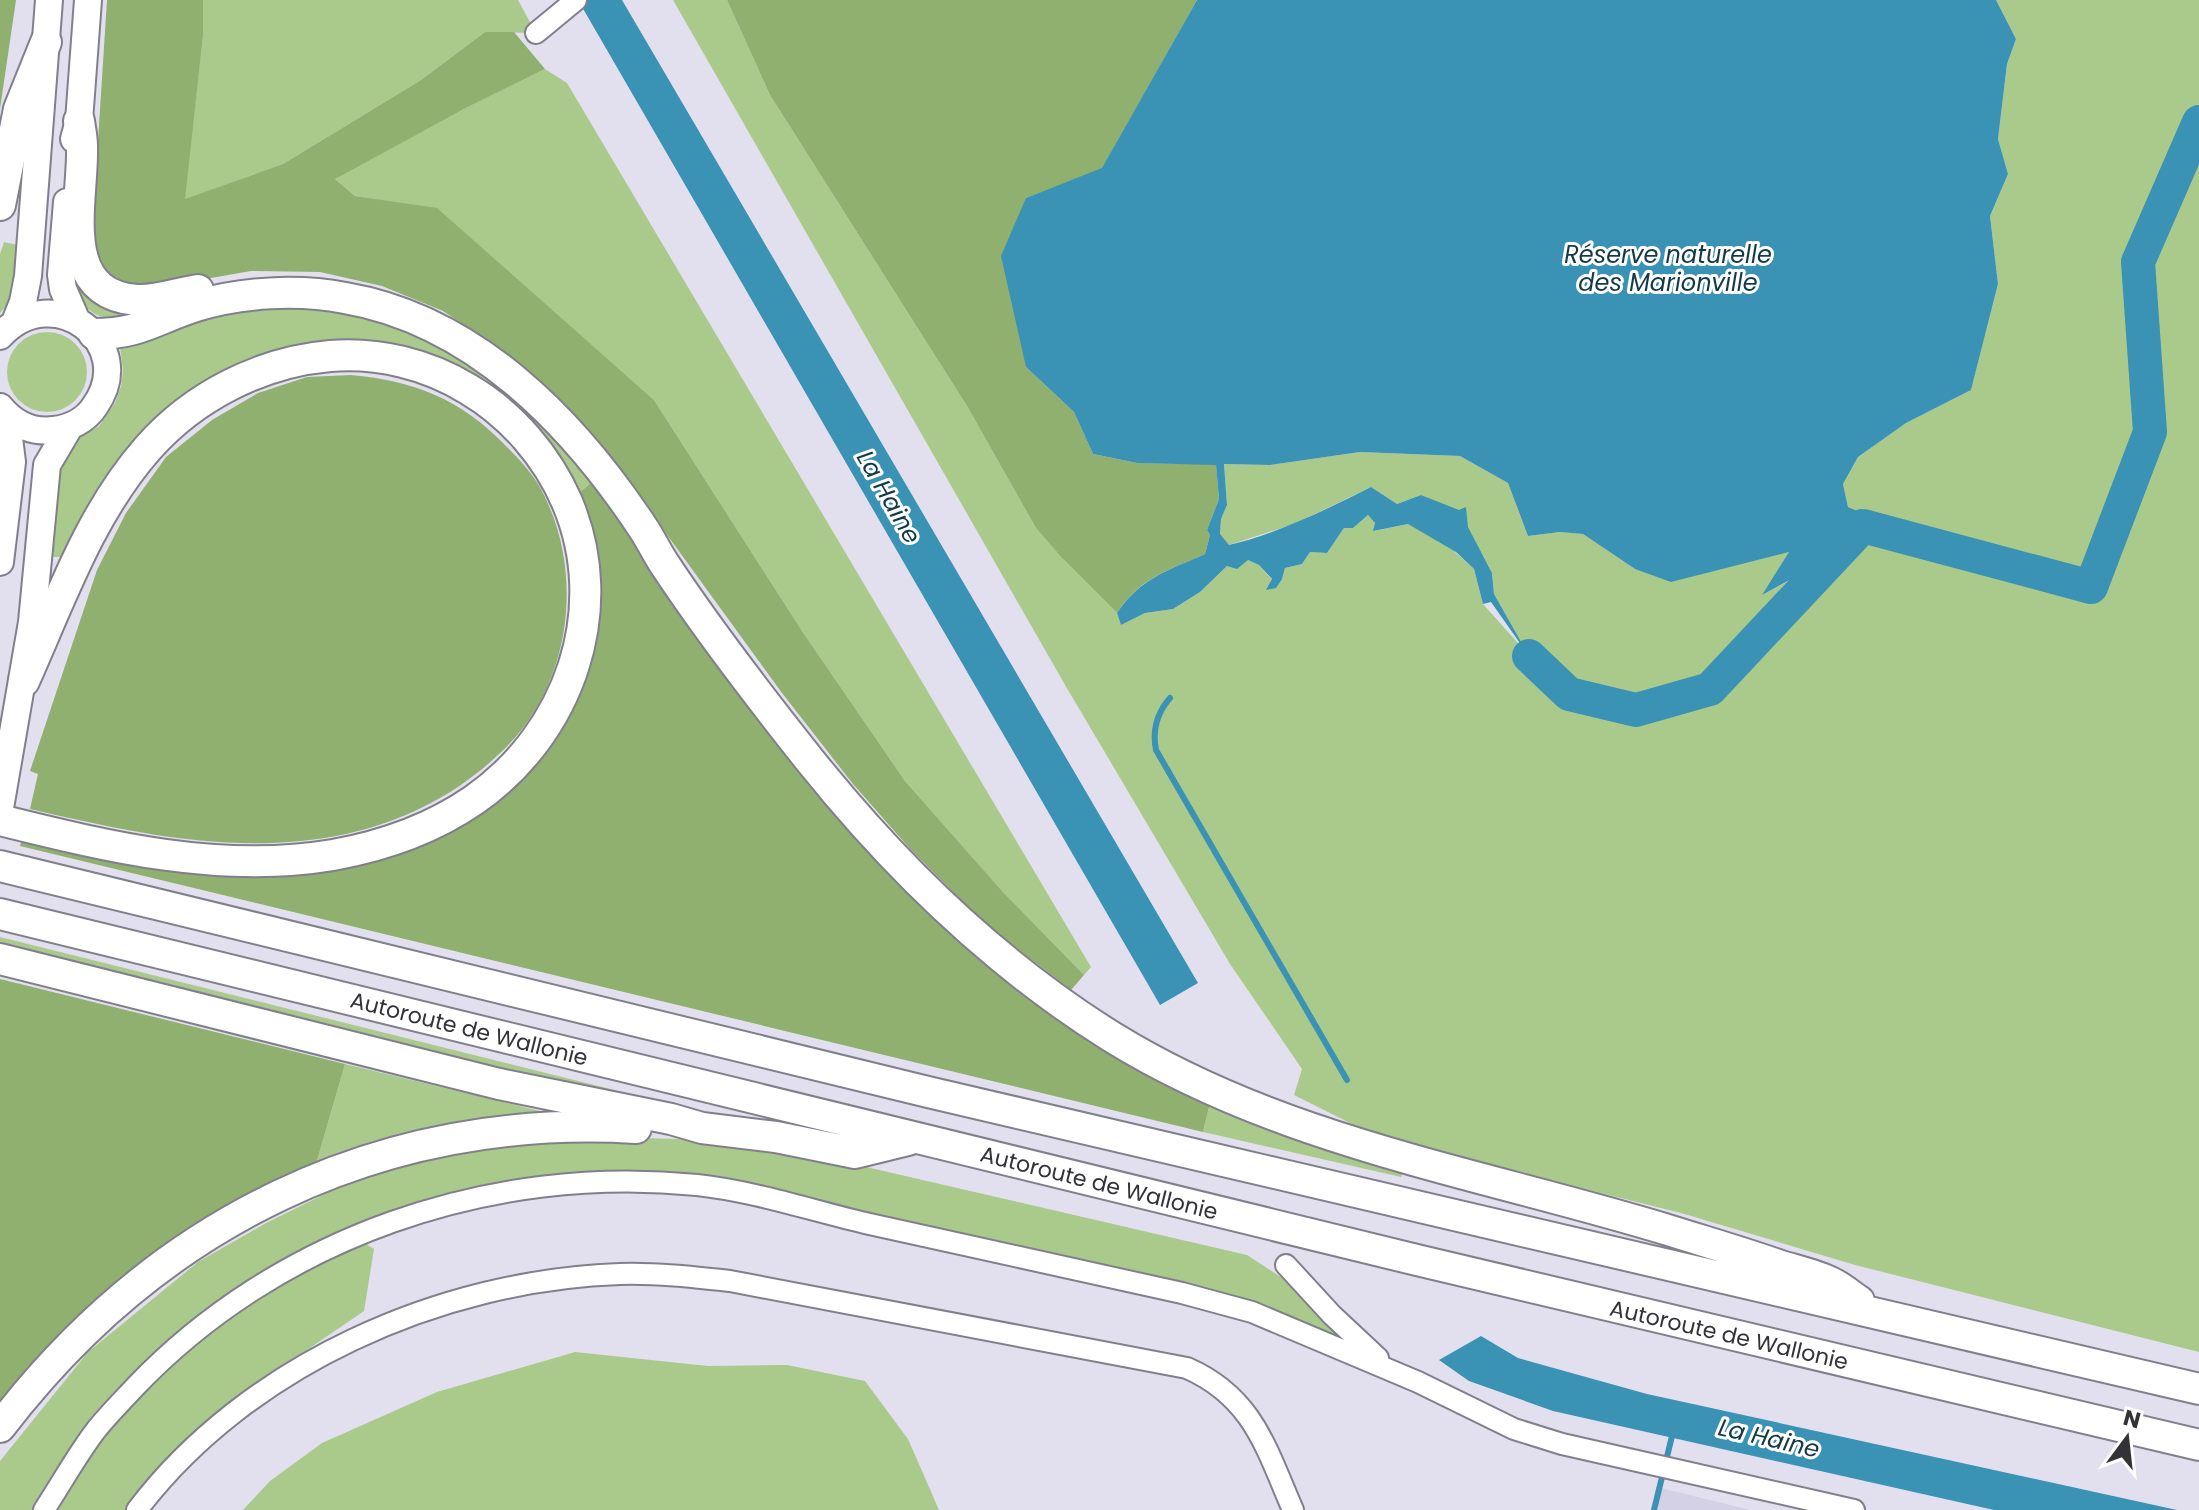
<svg xmlns="http://www.w3.org/2000/svg" width="2199" height="1510" viewBox="0 0 2199 1510" font-family="Poppins,sans-serif">
<style>
.built{fill:#d4d1e6}
.green{fill:#aaca8c}
.forest{fill:#8fb06e}
.water{fill:#3a92b4}
.lines{fill:none;stroke-linecap:round;stroke-linejoin:round}
.stream{stroke:#3a92b4;stroke-width:6}
.river{stroke:#3a92b4;stroke-width:34}
.minor-casing{stroke:#817f8c;stroke-width:24}
.major-casing{stroke:#817f8c;stroke-width:30}
.highway-casing{stroke:#817f8c;stroke-width:34}
.minor{stroke:#fff;stroke-width:20}
.major{stroke:#fff;stroke-width:26}
.highway{stroke:#fff;stroke-width:30}
.labels{text-anchor:middle;dominant-baseline:central;stroke-width:6;stroke-linejoin:round;paint-order:stroke}
.street-label{font-size:22px;fill:#333237;stroke:#fff}
.water-label{font-size:24px;font-style:italic;fill:#143a4a;stroke:#fff}
</style>
<rect width="100%" height="100%" fill="#e2e0ee"/>
<path class="built" d="M 1657,1487 L 1750,1510 L 1651,1510 Z"/>
<path class="green" d="M 203,0 L 518,0 L 536,33 L 485,32 L 421,80 L 283,164 L 184,200 L 203,36 Z
M 673,0 L 727,0 L 770,95 L 967,406 L 1036,528 L 1061,557 L 1117,613 L 1121,625 L 1145,613 L 1173,609 L 1200,592 L 1227,566 L 1248,560 L 1259,565 L 1272,580 L 1282,579 L 1285,568 L 1302,564 L 1310,552 L 1327,553 L 1344,528 L 1353,528 L 1368,515 L 1375,523 L 1374,531 L 1408,524 L 1420,530 L 1448,529 L 1455,552 L 1474,569 L 1483,604 L 1526,652 L 1494,594 L 1492,573 L 1459,511 L 1421,495 L 1397,504 L 1371,487 L 1294,524 L 1229,545 L 1220,534 L 1221,519 L 1227,505 L 1224,464 L 1270,465 L 1360,452 L 1460,456 L 1508,483 L 1528,536 L 1560,532 L 1583,534 L 1635,569 L 1789,552 L 1764,594 L 1834,557 L 1870,518 L 1848,507 L 1843,484 L 1858,457 L 1906,423 L 1971,390 L 1998,284 L 1990,216 L 2008,174 L 1998,139 L 2007,64 L 2016,39 L 1996,0 L 2199,0 L 2199,1352 L 1855,1265 L 1681,1213 L 1447,1155 L 1358,1127 L 1294,1095 L 1302,1069 L 1230,964 L 1068,690 Z
M 545,69 L 567,83 L 1091,967 L 1084,975 L 1003,892 L 905,781 L 802,631 L 654,400 L 437,209 L 355,196 L 334,178 L 464,109 Z
M 4,242 L 18,245 C 16,268 18,296 0,313 L 0,254 Z
M 77,273 L 144,315 C 97,320 90,323 70,276 Z
M 311,307 C 434,317 515,391 591,483 L 574,497 L 438,364 L 232,374 L 65,557 L 48,557 L 53,479 L 73,442 L 99,426 L 115,403 L 121,386 L 123,370 L 120,347 L 192,321 L 226,313 Z
M7 372a40 40 0 1 1 80 0a40 40 0 1 1-80 0Z
M 0,937 L 699,1111 L 685,1112 L 0,949 Z
M 345,1064 L 544,1112 L 463,1122 L 394,1139 L 316,1164 Z
M 1211,1099 L 1405,1169 L 1401,1177 L 1203,1132 Z
M 603,1137 L 678,1139 L 862,1166 L 1247,1255 L 1287,1281 L 1357,1350 L 1254,1308 L 734,1190 L 514,1185 L 358,1239 L 374,1249 L 364,1311 L 212,1415 L 158,1470 L 125,1510 L 0,1510 L 0,1461 L 88,1352 L 198,1262 L 266,1223 L 325,1194 L 384,1170 L 447,1153 L 519,1142 Z
M 575,1352 L 708,1366 L 787,1365 L 865,1381 L 908,1439 L 939,1510 L 243,1510 L 270,1481 L 322,1443 L 437,1392 Z"/>
<path class="forest" d="M 0,0 L 16,0 L 0,109 Z
M 107,0 L 203,0 L 203,36 L 185,199 L 283,164 L 421,80 L 485,32 L 514,32 L 545,69 L 464,109 L 335,179 L 355,196 L 437,208 L 654,400 L 802,631 L 905,781 L 1003,892 L 1084,975 L 1071,990 L 985,924 L 912,851 L 853,784 L 782,693 L 617,466 L 563,405 L 507,353 L 443,311 L 382,286 L 320,272 L 251,271 L 148,289 L 123,287 L 106,275 L 94,258 L 92,235 Z
M 727,0 L 1197,0 L 1102,169 L 1026,198 L 1026,367 L 1074,412 L 1093,454 L 1137,463 L 1216,464 L 1219,499 L 1207,530 L 1210,535 L 1205,554 C 1169,570 1139,578 1117,613 L 1061,557 L 1036,528 L 967,406 L 770,95 Z
M 351,375 C 415,381 461,399 506,446 C 519,459 535,476 543,493 C 586,577 570,690 499,754 C 456,795 404,821 346,834 C 239,857 134,833 30,809 L 38,774 L 30,771 L 97,570 L 126,513 L 166,457 L 212,420 L 258,393 L 307,377 Z
M 591,483 L 730,673 L 893,877 L 1211,1099 L 1203,1132 L 20,846 L 23,835 L 127,860 L 407,845 L 575,695 L 574,497 Z
M 0,979 L 345,1064 L 316,1164 L 224,1215 L 0,1411 Z"/>
<path class="water" d="M 578,0 L 622,0 L 1198,983 L 1160,1005 Z
M 1197,0 L 1996,0 L 2016,39 L 2007,64 L 1998,139 L 2008,174 L 1990,216 L 1998,284 L 1971,390 L 1906,423 L 1858,457 L 1843,484 L 1848,507 L 1871,517 L 1836,555 L 1762,595 L 1789,552 L 1671,582 L 1635,569 L 1583,534 L 1560,532 L 1528,536 L 1508,483 L 1460,456 L 1360,452 L 1270,465 L 1224,464 L 1227,505 L 1221,519 L 1220,534 L 1229,545 C 1279,533 1325,510 1371,487 L 1397,504 L 1421,495 L 1459,510 L 1466,507 L 1468,527 L 1492,573 L 1494,594 L 1529,656 L 1491,602 L 1483,604 L 1474,569 L 1456,552 L 1408,524 L 1373,531 L 1375,523 L 1368,515 L 1353,528 L 1344,528 L 1327,553 L 1310,552 L 1302,564 L 1285,568 L 1282,579 L 1276,588 L 1266,590 L 1272,579 L 1259,565 L 1248,560 L 1237,569 L 1227,566 L 1200,592 L 1173,609 L 1145,613 L 1121,625 L 1117,613 C 1140,578 1169,570 1205,554 L 1210,535 L 1207,530 L 1219,499 L 1216,465 L 1137,463 L 1093,454 L 1074,412 L 1026,367 L 1001,256 L 1026,198 L 1102,168 Z
M 1481,1336 L 1518,1358 L 1647,1394 L 2177,1510 L 1994,1510 L 1553,1411 L 1469,1381 L 1439,1360 Z"/>
<g class="lines">
<path class="stream" d="M 1170,698 C 1157,713 1152,730 1156,750 L 1347,1080
M 1654,1510 L 1673,1432"/>
<path class="river" d="M 1529,656 L 1569,694 L 1636,710 L 1710,689 L 1863,526 L 2091,587 L 2150,432 L 2138,262 L 2199,122"/>
<defs>
<path id="minor" d="M 536,33 L 576,0
M 1286,1265 L 1332,1315 L 1378,1358
M 44,1510 C 61,1484 77,1455 96,1430 C 108,1415 122,1401 135,1387 C 278,1237 491,1164 697,1185 C 753,1191 810,1210 865,1223 C 970,1247 1076,1270 1182,1293 L 1252,1312 L 1418,1382 L 1514,1429 L 1562,1444 L 1854,1510
M 137,1510 C 247,1365 441,1280 620,1274 C 657,1273 693,1277 730,1281 L 1187,1368 C 1253,1397 1266,1448 1293,1510"/>
<path id="major" d="M 74,139 L 79,121 L 88,0
M 67,202 L 61,275 L 63,289 L 76,319
M 15,322 L 23,302 L 28,276 L 49,0
M 0,336 C 53,278 139,343 95,406 C 86,420 70,428 54,430 C 32,433 14,424 0,407
M 0,562 L 12,462 L 6,414
M 0,808 L 32,622 L 47,465 L 70,426"/>
<path id="highway" d="M 79,121 C 80,129 82,137 82,146 C 84,199 55,294 137,300 C 157,301 178,293 198,290
M 0,205 L 19,109 L 46,42
M 94,334 C 140,334 155,319 196,306 C 242,292 298,289 345,298 C 474,320 573,422 643,528 C 651,540 657,553 665,565 C 710,633 761,699 812,763 C 898,870 995,964 1112,1037 C 1282,1142 1481,1173 1668,1230 C 1706,1242 1744,1253 1781,1266 C 1798,1271 1817,1275 1832,1283 C 1841,1287 1850,1295 1859,1301
M 0,820 C 109,847 220,874 333,855 C 383,846 432,829 474,800 C 569,734 613,610 567,502 C 547,456 512,415 468,389 C 427,364 378,352 330,356 C 261,362 194,396 148,448 C 89,515 60,601 24,681
M 0,866 L 928,1092 L 2199,1389
M 0,914 L 1421,1261 L 2199,1445
M 0,959 L 499,1084 L 671,1119 L 702,1128 L 776,1137 L 855,1153 L 908,1140
M 0,1427 C 156,1223 378,1113 636,1128"/>
</defs>
<use href="#minor" class="minor-casing"/>
<use href="#major" class="major-casing"/>
<use href="#highway" class="highway-casing"/>
<use href="#minor" class="minor"/>
<use href="#major" class="major"/>
<use href="#highway" class="highway"/>
</g>
<g class="labels">
<g class="street-label">
<text transform="translate(469 1029) rotate(14)">Autoroute de Wallonie</text>
<text transform="translate(1099 1183) rotate(14)">Autoroute de Wallonie</text>
<text transform="translate(1729 1335) rotate(13)">Autoroute de Wallonie</text>
</g>
<g class="water-label">
<text x="1668" y="254">Réserve naturelle<tspan x="1668" dy="28">des Marionville</tspan></text>
<text transform="translate(889 497) rotate(60)">La Haine</text>
<text transform="translate(1769 1438) rotate(13)">La Haine</text>
</g>
</g>
<g transform="translate(2127 1438) rotate(15)" stroke="#ffffff" stroke-width="6" paint-order="stroke">
<path d="M0-6L14 30L0 20L-14 30Z" fill="#333237"/>
<text y="-12" font-size="22" font-weight="bold" text-anchor="middle" fill="#333237">N</text>
</g>
</svg>
